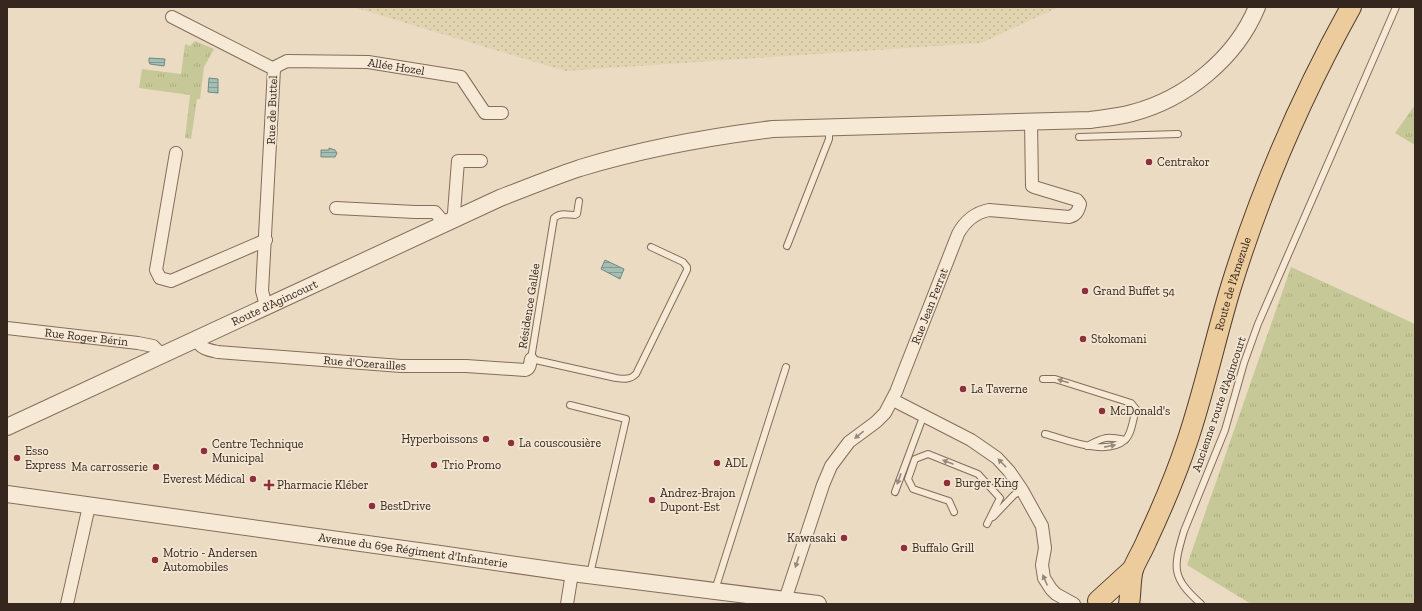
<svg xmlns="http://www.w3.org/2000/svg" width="1422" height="611" viewBox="0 0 1422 611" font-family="'Zilla Slab',serif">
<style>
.farmland{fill:url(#farmland-dots)}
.grass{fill:url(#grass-tufts)}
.water{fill:url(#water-rules);stroke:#6c8b81}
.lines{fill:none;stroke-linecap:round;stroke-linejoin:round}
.service-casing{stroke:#846d5b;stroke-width:8}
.minor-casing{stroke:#846d5b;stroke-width:14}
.tertiary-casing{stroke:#846d5b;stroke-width:18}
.primary-casing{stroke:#523c2f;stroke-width:22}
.service{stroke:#f6e9d5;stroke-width:6}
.minor{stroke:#f6e9d5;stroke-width:12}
.tertiary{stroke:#f6e9d5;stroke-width:16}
.primary{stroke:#eccc9d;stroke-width:20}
.oneway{fill:#96887a}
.poi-dot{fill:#8f2f39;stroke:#f3e6d2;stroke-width:1.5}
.labels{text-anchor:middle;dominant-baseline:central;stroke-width:3.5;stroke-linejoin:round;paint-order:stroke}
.street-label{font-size:12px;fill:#35271e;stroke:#f3e6d2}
.poi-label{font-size:12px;fill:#35271e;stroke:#f3e6d2;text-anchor:start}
</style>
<defs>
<pattern id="farmland-dots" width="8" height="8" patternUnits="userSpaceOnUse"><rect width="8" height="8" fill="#e0d4b1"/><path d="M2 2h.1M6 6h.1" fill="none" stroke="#c1b698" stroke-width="1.8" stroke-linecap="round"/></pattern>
<pattern id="grass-tufts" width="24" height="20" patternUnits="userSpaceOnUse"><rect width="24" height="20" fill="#c7c898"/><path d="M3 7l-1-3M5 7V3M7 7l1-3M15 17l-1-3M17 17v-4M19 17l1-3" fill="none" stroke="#acac83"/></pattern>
<pattern id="water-rules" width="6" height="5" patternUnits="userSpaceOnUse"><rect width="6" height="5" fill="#a5beb4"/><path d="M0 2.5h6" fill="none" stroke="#879a92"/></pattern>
</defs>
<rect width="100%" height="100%" fill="#ebdbc3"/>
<path class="farmland" d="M 353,7 L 1059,7 L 981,43 L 565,71 Z"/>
<path class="grass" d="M 195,41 L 214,49 L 204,67 L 200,99 L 197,99 L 191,139 L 185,138 L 190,95 L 139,88 L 142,69 L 181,74 L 185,44 L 190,46 Z
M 1415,105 L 1415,145 L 1395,133 Z
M 1291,267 L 1415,324 L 1415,604 L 1251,604 L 1187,565 Z"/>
<path class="water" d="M 149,58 L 165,59 L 164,66 L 150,64 L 149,62 Z
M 209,78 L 218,79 L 218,93 L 208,92 Z
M 329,148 L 335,150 L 337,153 L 335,157 L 321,157 L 321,150 L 329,150 Z
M 605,260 L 624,269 L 620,279 L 601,269 Z"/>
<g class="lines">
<defs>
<path id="service" d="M 1079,137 L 1178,134
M 579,201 L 577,214 L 575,215 C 568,215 560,212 554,218 L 531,359 L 616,378 C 624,379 630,380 636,374 L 687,270 L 687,267 L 683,262 L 651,247
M 787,246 L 829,139 L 829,128
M 1043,379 L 1055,379 L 1131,403 L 1136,409 C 1133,418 1132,434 1125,440 C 1106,457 1065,439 1045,434
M 570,405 L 626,419 L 590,574
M 1087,446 C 1104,437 1106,436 1125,440
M 895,492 L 923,417
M 954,512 L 949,501 L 913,489 L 908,479 L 915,459 L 928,454 L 978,474 L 1000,498 L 987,524
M 993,517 L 1014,495 L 1022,490
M 715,590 L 786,367
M 1201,604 C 1171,577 1173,568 1184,531 L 1225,430 L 1244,363 L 1258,324 L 1396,7"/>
<g id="minor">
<path d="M 172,17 L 274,69 L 262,291 L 266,306"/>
<path id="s1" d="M 274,69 L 277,66 L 287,61 L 368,62 L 461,77 L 485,113 L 502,113"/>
<path d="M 176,153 L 156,270 L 160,278 L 171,281 L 266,240"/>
<path d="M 336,208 L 415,212 L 435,212 L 441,219 L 443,224"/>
<path d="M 456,218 L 454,213 L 458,161 L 481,161"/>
<path id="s2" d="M 7,328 L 138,343 L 153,346 L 162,355"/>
<path id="s3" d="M 196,339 C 201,349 208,350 218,352 L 401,366 L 466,366 L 525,370 C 530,369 530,364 531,359"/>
<path d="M 893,400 L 971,440 L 997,458 L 1009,471 L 1022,490 L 1042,526 L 1045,548 L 1042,565 L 1044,578 L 1051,589 L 1056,594 L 1074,604"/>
<path id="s4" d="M 785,600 L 823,485 L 831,466 L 849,442 L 876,422 L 885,413 L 896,392 L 958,234 C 965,221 974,213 989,210 L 1069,217 C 1076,215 1078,212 1080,204 L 1077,200 L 1034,187 L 1032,186 L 1031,122"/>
<path d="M 67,604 L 89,506"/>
<path d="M 567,604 L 572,573"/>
</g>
<g id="tertiary">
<path id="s5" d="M 7,427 L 500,198 C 526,188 553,177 580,168 C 642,149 708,137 773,129 L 1090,120 C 1104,118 1118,117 1132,113 C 1186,99 1236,58 1257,7"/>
<path id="s6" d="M 7,494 L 440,554 L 572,573 L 818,604"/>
</g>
<g id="primary">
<path d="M 1098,601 L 1133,569"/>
<path id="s7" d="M 1129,604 C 1131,593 1130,580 1133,569 C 1137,559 1143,550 1147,540 C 1162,508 1176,475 1187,442 C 1204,392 1215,340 1230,290 C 1260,192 1301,97 1351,7"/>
</g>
</defs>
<use href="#service" class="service-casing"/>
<use href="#minor" class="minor-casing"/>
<use href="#tertiary" class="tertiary-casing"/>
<use href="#primary" class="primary-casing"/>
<use href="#service" class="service"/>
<use href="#minor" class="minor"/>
<use href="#tertiary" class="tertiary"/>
<use href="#primary" class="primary"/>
</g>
<defs><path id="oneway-solid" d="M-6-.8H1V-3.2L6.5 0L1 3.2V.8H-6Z"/></defs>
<g class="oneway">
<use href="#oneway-solid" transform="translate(1063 381) rotate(-162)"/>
<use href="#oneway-solid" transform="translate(859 435) rotate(141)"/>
<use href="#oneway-solid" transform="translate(1110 446) rotate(-11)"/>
<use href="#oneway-solid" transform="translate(948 462) rotate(-159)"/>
<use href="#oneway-solid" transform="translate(1002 463) rotate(-134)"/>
<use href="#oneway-solid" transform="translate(899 479) rotate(110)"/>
<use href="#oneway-solid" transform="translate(797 562) rotate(108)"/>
<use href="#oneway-solid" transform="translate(1045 580) rotate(-114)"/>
</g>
<g class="poi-dot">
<circle cx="1149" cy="162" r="4"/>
<circle cx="1085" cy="291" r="4"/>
<circle cx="1083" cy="339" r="4"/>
<circle cx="963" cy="389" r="4"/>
<circle cx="1102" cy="411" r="4"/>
<circle cx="486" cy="439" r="4"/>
<circle cx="511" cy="443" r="4"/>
<circle cx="204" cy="451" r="4"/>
<circle cx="17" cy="458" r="4"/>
<circle cx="717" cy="463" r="4"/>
<circle cx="434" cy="465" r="4"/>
<circle cx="156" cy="467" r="4"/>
<circle cx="253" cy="479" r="4"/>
<circle cx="947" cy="483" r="4"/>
<path d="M267 479h4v4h4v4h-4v4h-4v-4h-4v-4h4z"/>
<circle cx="652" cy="500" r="4"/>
<circle cx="372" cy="506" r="4"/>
<circle cx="844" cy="538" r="4"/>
<circle cx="904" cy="548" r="4"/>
<circle cx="155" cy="560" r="4"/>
</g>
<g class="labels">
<g class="street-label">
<text stroke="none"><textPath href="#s1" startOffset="125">Allée Hozel</textPath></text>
<text transform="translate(272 110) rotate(-88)">Rue de Buttel</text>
<text stroke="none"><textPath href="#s7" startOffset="338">Route de l'Amezule</textPath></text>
<text stroke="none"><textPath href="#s5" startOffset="295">Route d'Agincourt</textPath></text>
<text transform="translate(529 306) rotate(-81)">Résidence Gallée</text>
<text stroke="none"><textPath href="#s4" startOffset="334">Rue Jean Ferrat</textPath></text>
<text stroke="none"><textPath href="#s2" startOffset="80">Rue Roger Bérin</textPath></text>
<text stroke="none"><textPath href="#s3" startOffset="174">Rue d'Ozerailles</textPath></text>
<text transform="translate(1219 404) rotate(-71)">Ancienne route d'Agincourt</text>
<text stroke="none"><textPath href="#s6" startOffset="410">Avenue du 69e Régiment d'Infanterie</textPath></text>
</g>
<g class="poi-label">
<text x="1157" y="162">Centrakor</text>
<text x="1093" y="291">Grand Buffet 54</text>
<text x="1091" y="339">Stokomani</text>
<text x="971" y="389">La Taverne</text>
<text x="1110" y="411">McDonald's</text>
<text x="478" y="439" text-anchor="end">Hyperboissons</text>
<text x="519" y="443">La couscousière</text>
<text x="212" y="444">Centre Technique<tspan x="212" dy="14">Municipal</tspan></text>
<text x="25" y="451">Esso<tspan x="25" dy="14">Express</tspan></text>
<text x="725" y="463">ADL</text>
<text x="442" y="465">Trio Promo</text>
<text x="148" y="467" text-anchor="end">Ma carrosserie</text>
<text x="245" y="479" text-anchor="end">Everest Médical</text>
<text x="955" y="483">Burger King</text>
<text x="277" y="485">Pharmacie Kléber</text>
<text x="660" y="493">Andrez-Brajon<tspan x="660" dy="14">Dupont-Est</tspan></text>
<text x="380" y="506">BestDrive</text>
<text x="836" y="538" text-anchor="end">Kawasaki</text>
<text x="912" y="548">Buffalo Grill</text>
<text x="163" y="553">Motrio - Andersen<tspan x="163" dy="14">Automobiles</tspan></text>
</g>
</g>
<rect width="1422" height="611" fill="none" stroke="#35271e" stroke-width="16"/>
</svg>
